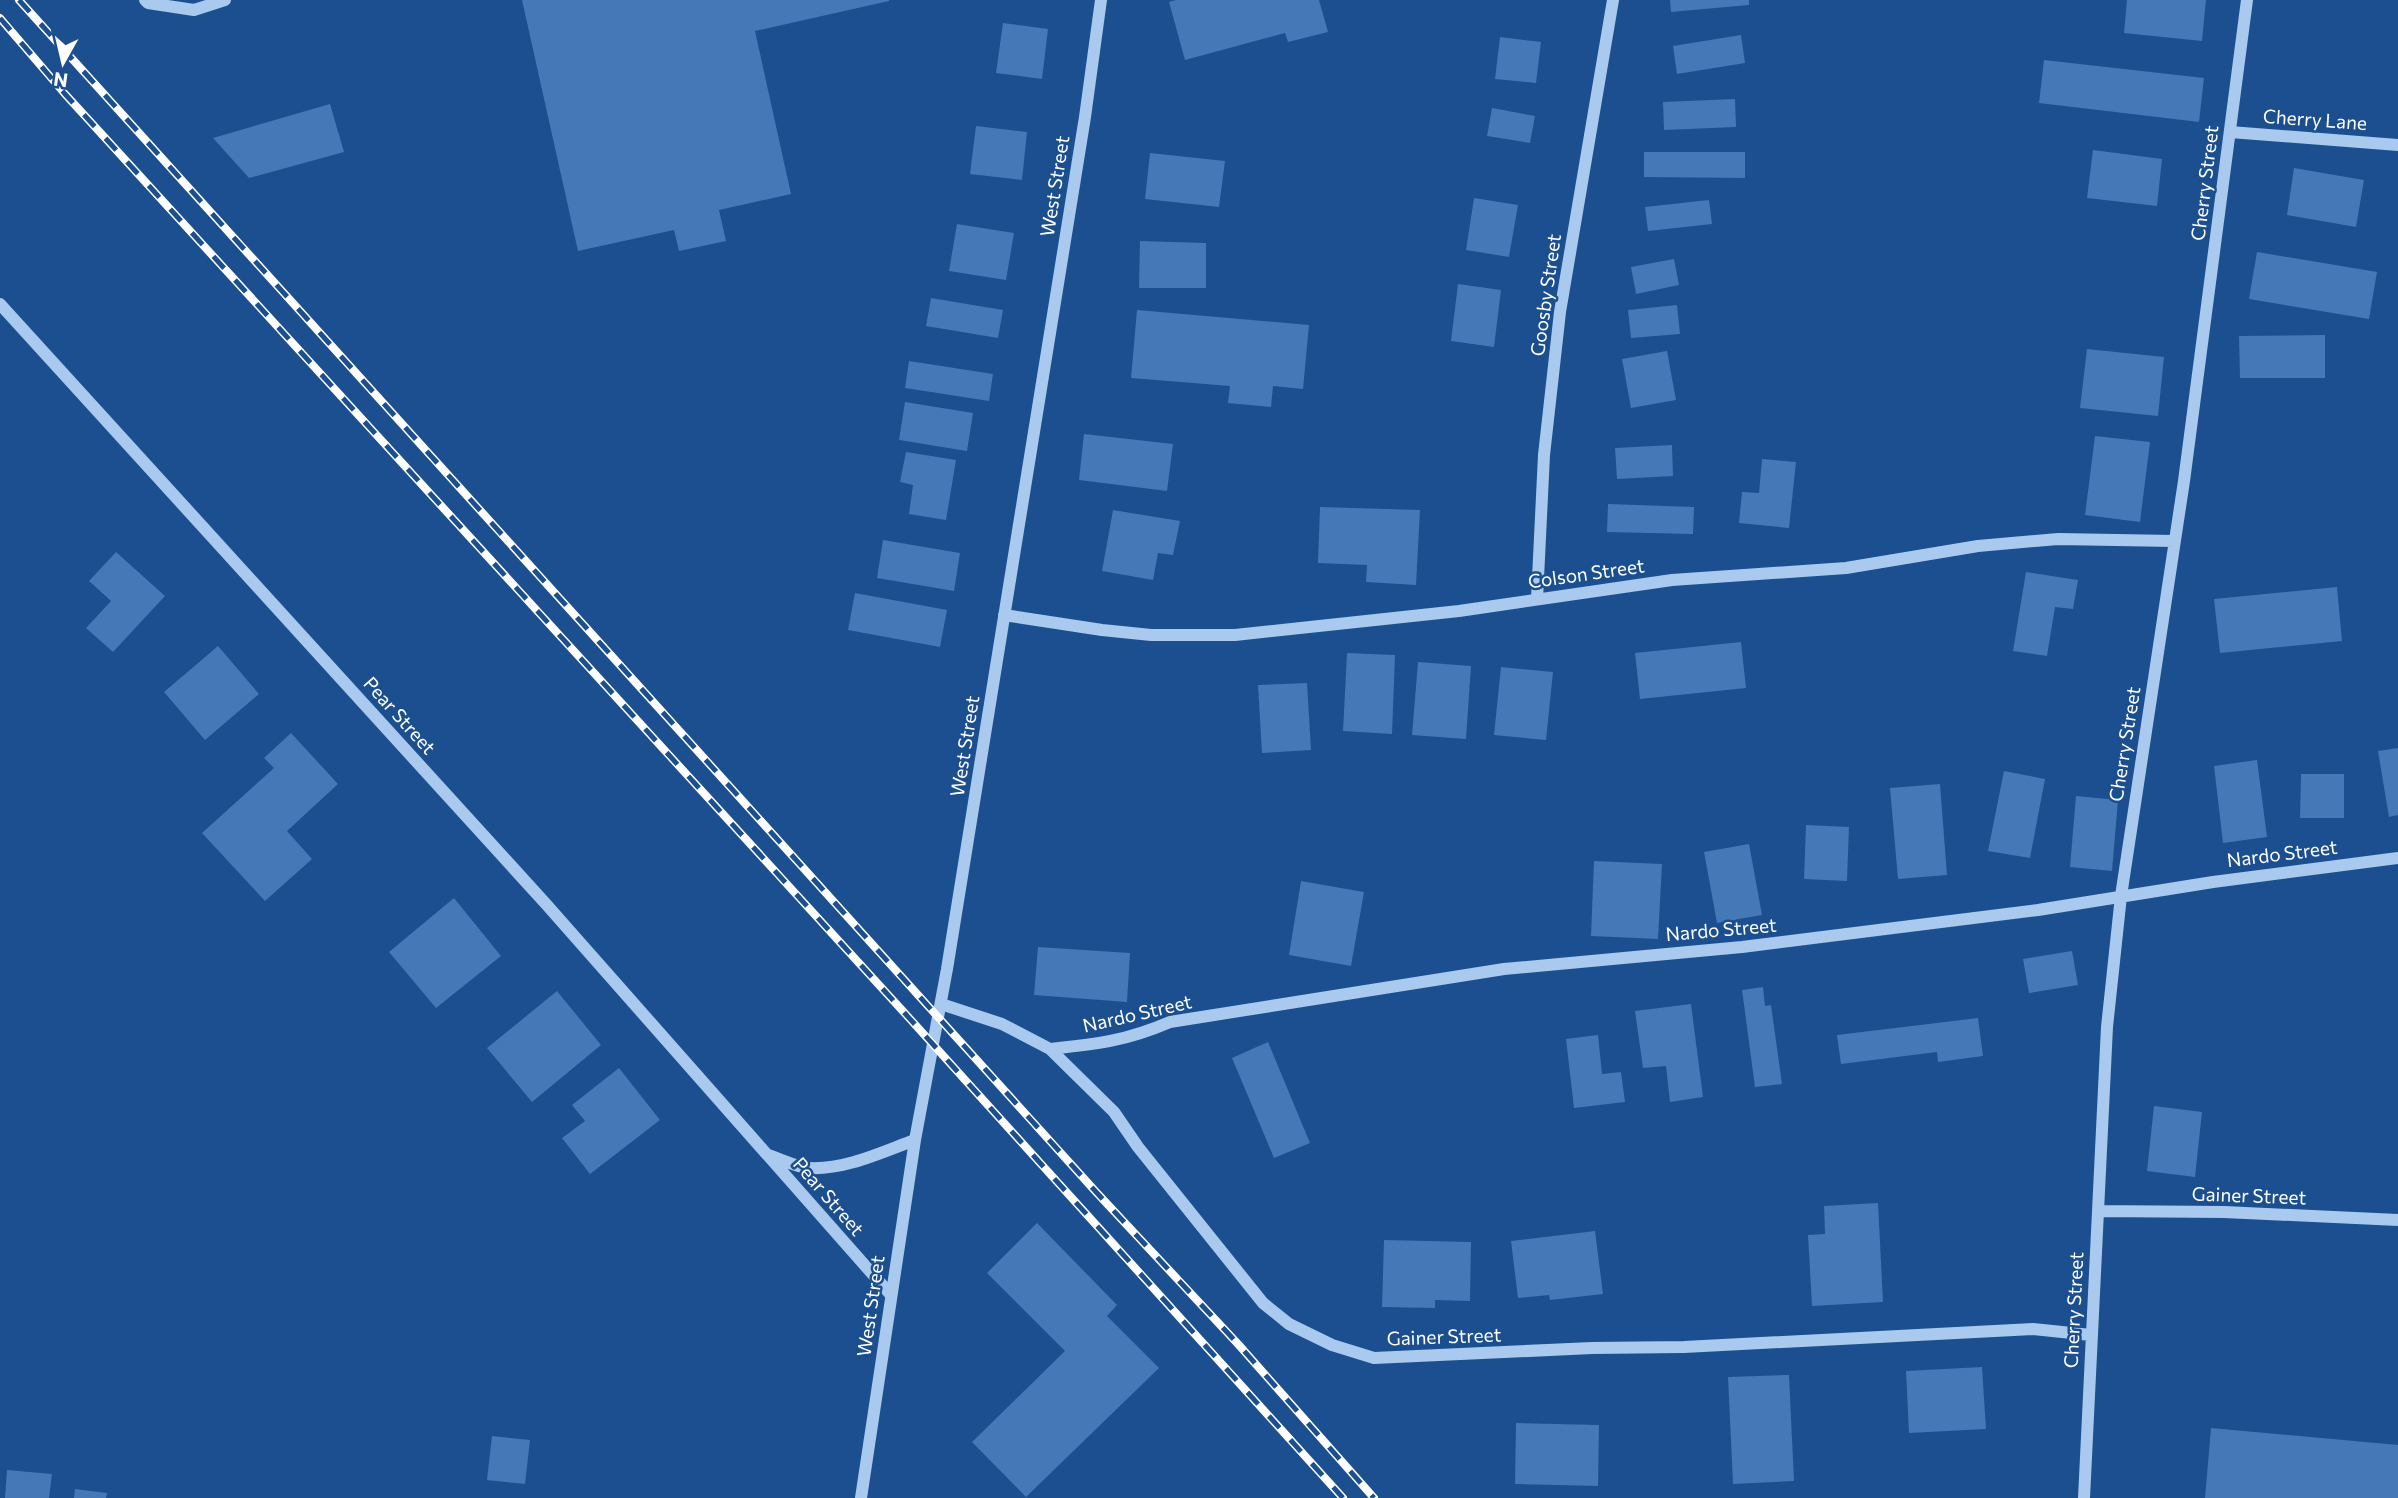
<svg xmlns="http://www.w3.org/2000/svg" width="2398" height="1498" viewBox="0 0 2398 1498" font-family="Commissioner,sans-serif">
<style>
.building{fill:#4478b7}
.lines{fill:none;stroke-linecap:round;stroke-linejoin:round}
.minor{stroke:#a9c9ee;stroke-width:12}
.rail-casing{stroke:#fff;stroke-width:8}
.rail{stroke:#1b4f8f;stroke-width:5;stroke-dasharray:16;stroke-linecap:butt}
.labels{text-anchor:middle;dominant-baseline:central;stroke-width:5;stroke-linejoin:round;paint-order:stroke}
.street-label{font-size:19px;fill:#fff;stroke:#1b4f8f}
</style>
<rect width="100%" height="100%" fill="#1b4f8f"/>
<path class="building" d="M 522,0 L 889,0 L 889,1 L 755,31 L 791,194 L 719,210 L 726,241 L 679,251 L 674,230 L 578,251 Z
M 1176,0 L 1319,0 L 1328,32 L 1288,42 L 1285,33 L 1185,60 L 1169,2 Z
M 1670,0 L 1749,0 L 1749,5 L 1671,12 Z
M 2127,0 L 2206,0 L 2202,41 L 2124,33 Z
M 1003,23 L 1048,29 L 1042,79 L 996,73 Z
M 1741,35 L 1745,63 L 1677,74 L 1673,46 Z
M 1500,37 L 1541,42 L 1536,83 L 1495,79 Z
M 2044,60 L 2204,78 L 2199,122 L 2039,103 Z
M 1735,99 L 1736,127 L 1664,130 L 1663,102 Z
M 330,104 L 344,152 L 249,178 L 213,138 Z
M 1492,108 L 1535,116 L 1530,143 L 1487,136 Z
M 976,126 L 1027,132 L 1022,180 L 970,174 Z
M 2093,150 L 2162,159 L 2157,206 L 2087,198 Z
M 1644,152 L 1745,152 L 1745,178 L 1644,177 Z
M 1150,153 L 1225,161 L 1219,207 L 1145,199 Z
M 2294,168 L 2364,180 L 2356,227 L 2287,215 Z
M 1474,198 L 1518,205 L 1509,257 L 1466,250 Z
M 1709,200 L 1712,224 L 1648,231 L 1645,207 Z
M 957,224 L 1014,233 L 1006,280 L 949,271 Z
M 1140,241 L 1206,243 L 1206,288 L 1139,288 Z
M 2257,252 L 2377,272 L 2369,319 L 2249,299 Z
M 1674,259 L 1679,285 L 1636,294 L 1631,267 Z
M 1458,284 L 1501,290 L 1494,347 L 1451,341 Z
M 931,298 L 1003,310 L 998,338 L 926,326 Z
M 1677,305 L 1680,334 L 1631,338 L 1628,310 Z
M 1137,310 L 1309,325 L 1303,389 L 1273,386 L 1271,407 L 1228,403 L 1230,386 L 1131,378 Z
M 2325,335 L 2325,378 L 2240,378 L 2239,336 Z
M 2087,349 L 2164,357 L 2158,416 L 2080,408 Z
M 1667,351 L 1676,400 L 1631,408 L 1622,359 Z
M 909,361 L 993,374 L 989,401 L 905,388 Z
M 905,402 L 973,413 L 967,451 L 899,440 Z
M 1084,434 L 1173,444 L 1167,491 L 1079,480 Z
M 2095,436 L 2150,442 L 2140,522 L 2085,515 Z
M 1672,445 L 1673,476 L 1617,479 L 1615,448 Z
M 906,452 L 956,460 L 946,520 L 909,514 L 913,485 L 900,482 Z
M 1762,459 L 1796,462 L 1789,528 L 1739,523 L 1742,492 L 1759,493 Z
M 1608,504 L 1694,507 L 1693,534 L 1607,532 Z
M 1320,507 L 1420,510 L 1416,585 L 1366,582 L 1367,565 L 1318,563 Z
M 1113,510 L 1180,521 L 1173,555 L 1158,553 L 1153,580 L 1102,571 Z
M 883,540 L 960,553 L 954,591 L 877,578 Z
M 116,552 L 165,596 L 113,652 L 86,628 L 111,601 L 89,581 Z
M 2026,572 L 2078,580 L 2073,609 L 2055,607 L 2047,656 L 2013,651 Z
M 2337,587 L 2342,641 L 2220,653 L 2214,599 Z
M 855,593 L 947,610 L 940,647 L 848,630 Z
M 1741,642 L 1746,688 L 1640,699 L 1635,653 Z
M 218,646 L 259,694 L 205,740 L 164,692 Z
M 1347,653 L 1395,655 L 1392,734 L 1343,731 Z
M 1418,662 L 1471,666 L 1466,739 L 1412,735 Z
M 1501,667 L 1553,672 L 1546,740 L 1494,735 Z
M 1307,683 L 1311,750 L 1262,753 L 1258,685 Z
M 291,733 L 338,784 L 287,831 L 312,859 L 265,901 L 202,833 L 274,768 L 264,758 Z
M 2398,748 L 2398,815 L 2389,817 L 2378,751 Z
M 2257,760 L 2267,837 L 2223,843 L 2214,766 Z
M 2004,771 L 2045,779 L 2030,858 L 1988,851 Z
M 2301,774 L 2344,774 L 2344,818 L 2300,818 Z
M 1940,784 L 1947,875 L 1898,879 L 1890,788 Z
M 2076,796 L 2118,800 L 2112,871 L 2070,867 Z
M 1806,825 L 1849,827 L 1847,881 L 1804,879 Z
M 1749,844 L 1762,915 L 1717,923 L 1704,852 Z
M 1594,861 L 1662,864 L 1658,939 L 1591,936 Z
M 1301,881 L 1364,892 L 1351,966 L 1289,955 Z
M 454,898 L 501,956 L 436,1008 L 389,952 Z
M 1038,947 L 1130,953 L 1127,1002 L 1034,995 Z
M 2072,951 L 2078,985 L 2029,993 L 2023,959 Z
M 1763,987 L 1765,1006 L 1771,1005 L 1782,1084 L 1755,1087 L 1742,990 Z
M 557,991 L 601,1045 L 532,1102 L 487,1048 Z
M 1691,1004 L 1703,1097 L 1670,1102 L 1666,1066 L 1643,1068 L 1635,1011 Z
M 1978,1018 L 1983,1056 L 1938,1062 L 1937,1052 L 1841,1064 L 1837,1035 Z
M 1598,1035 L 1602,1074 L 1621,1072 L 1625,1102 L 1574,1108 L 1566,1039 Z
M 1268,1042 L 1310,1143 L 1274,1158 L 1232,1058 Z
M 619,1068 L 660,1120 L 590,1174 L 562,1138 L 585,1121 L 572,1105 Z
M 2154,1106 L 2202,1112 L 2195,1177 L 2147,1171 Z
M 1878,1203 L 1883,1302 L 1812,1306 L 1808,1235 L 1825,1234 L 1824,1206 Z
M 1037,1223 L 1117,1305 L 1107,1316 L 1159,1368 L 1026,1497 L 972,1442 L 1065,1351 L 987,1273 Z
M 1595,1231 L 1603,1294 L 1550,1300 L 1549,1295 L 1518,1298 L 1511,1241 Z
M 1384,1240 L 1471,1242 L 1470,1301 L 1435,1300 L 1435,1308 L 1382,1307 Z
M 1982,1367 L 1986,1429 L 1909,1433 L 1906,1371 Z
M 1789,1375 L 1794,1481 L 1733,1484 L 1728,1377 Z
M 1516,1423 L 1599,1425 L 1598,1486 L 1515,1484 Z
M 2211,1428 L 2398,1445 L 2398,1498 L 2205,1498 Z
M 492,1436 L 530,1440 L 525,1484 L 487,1480 Z
M 7,1470 L 52,1474 L 49,1498 L 5,1498 Z
M 75,1489 L 107,1493 L 106,1498 L 74,1498 Z"/>
<g class="lines">
<path class="minor" d="M 145,0 L 148,3 L 194,10 L 225,0
M 2230,132 L 2398,145
M 0,304 L 546,904 L 891,1295
M 1537,599 L 1544,455 L 1560,312 L 1613,0
M 1004,615 L 1102,630 L 1151,635 L 1235,635 L 1459,611 L 1672,580 L 1846,568 L 1978,546 L 2058,539 L 2174,541
M 941,1004 L 1002,1024 L 1050,1049 L 1114,1112 L 1138,1147 L 1263,1303 L 1289,1324 L 1332,1345 L 1374,1358 L 1592,1348 L 1684,1347 L 2033,1329 L 2091,1335
M 1050,1049 C 1097,1044 1126,1041 1170,1022 L 1504,969 L 1742,947 L 2038,910 L 2213,882 L 2398,858
M 768,1155 C 781,1159 796,1167 809,1168 C 845,1170 882,1152 915,1140
M 2098,1211 L 2224,1212 L 2398,1220
M 861,1498 L 915,1140 L 947,969 L 1085,117 L 1101,0
M 2084,1498 L 2107,1027 L 2121,896 L 2184,481 L 2247,0"/>
<defs>
<path id="rail" d="M 19,0 L 1097,1193 L 1238,1344 L 1374,1498
M 0,18 L 65,94 L 901,1009 L 1343,1498"/>
</defs>
<use href="#rail" class="rail-casing"/>
<use href="#rail" class="rail"/>
</g>
<g class="labels">
<g class="street-label">
<text transform="translate(2315 119) rotate(4)">Cherry Lane</text>
<text transform="translate(2204 183) rotate(-83)">Cherry Street</text>
<text transform="translate(1054 186) rotate(-81)">West Street</text>
<text transform="translate(1545 295) rotate(-82)">Goosby Street</text>
<text transform="translate(1586 573) rotate(-8)">Colson Street</text>
<text transform="translate(400 715) rotate(48)">Pear Street</text>
<text transform="translate(2124 744) rotate(-81)">Cherry Street</text>
<text transform="translate(964 746) rotate(-81)">West Street</text>
<text transform="translate(2282 853) rotate(-7)">Nardo Street</text>
<text transform="translate(1721 929) rotate(-5)">Nardo Street</text>
<text transform="translate(1137 1013) rotate(-13)">Nardo Street</text>
<text transform="translate(2249 1195) rotate(2)">Gainer Street</text>
<text transform="translate(829 1196) rotate(49)">Pear Street</text>
<text transform="translate(870 1306) rotate(-82)">West Street</text>
<text transform="translate(2073 1310) rotate(-87)">Cherry Street</text>
<text transform="translate(1444 1336) rotate(-2)">Gainer Street</text>
</g>
</g>
<g transform="translate(63 63) rotate(188)" stroke="#1b4f8f" stroke-width="5" paint-order="stroke">
<path d="M0-5L12 26L0 18L-12 26Z" fill="#ffffff"/>
<text y="-10" font-size="19" font-weight="bold" text-anchor="middle" fill="#ffffff">N</text>
</g>
</svg>
